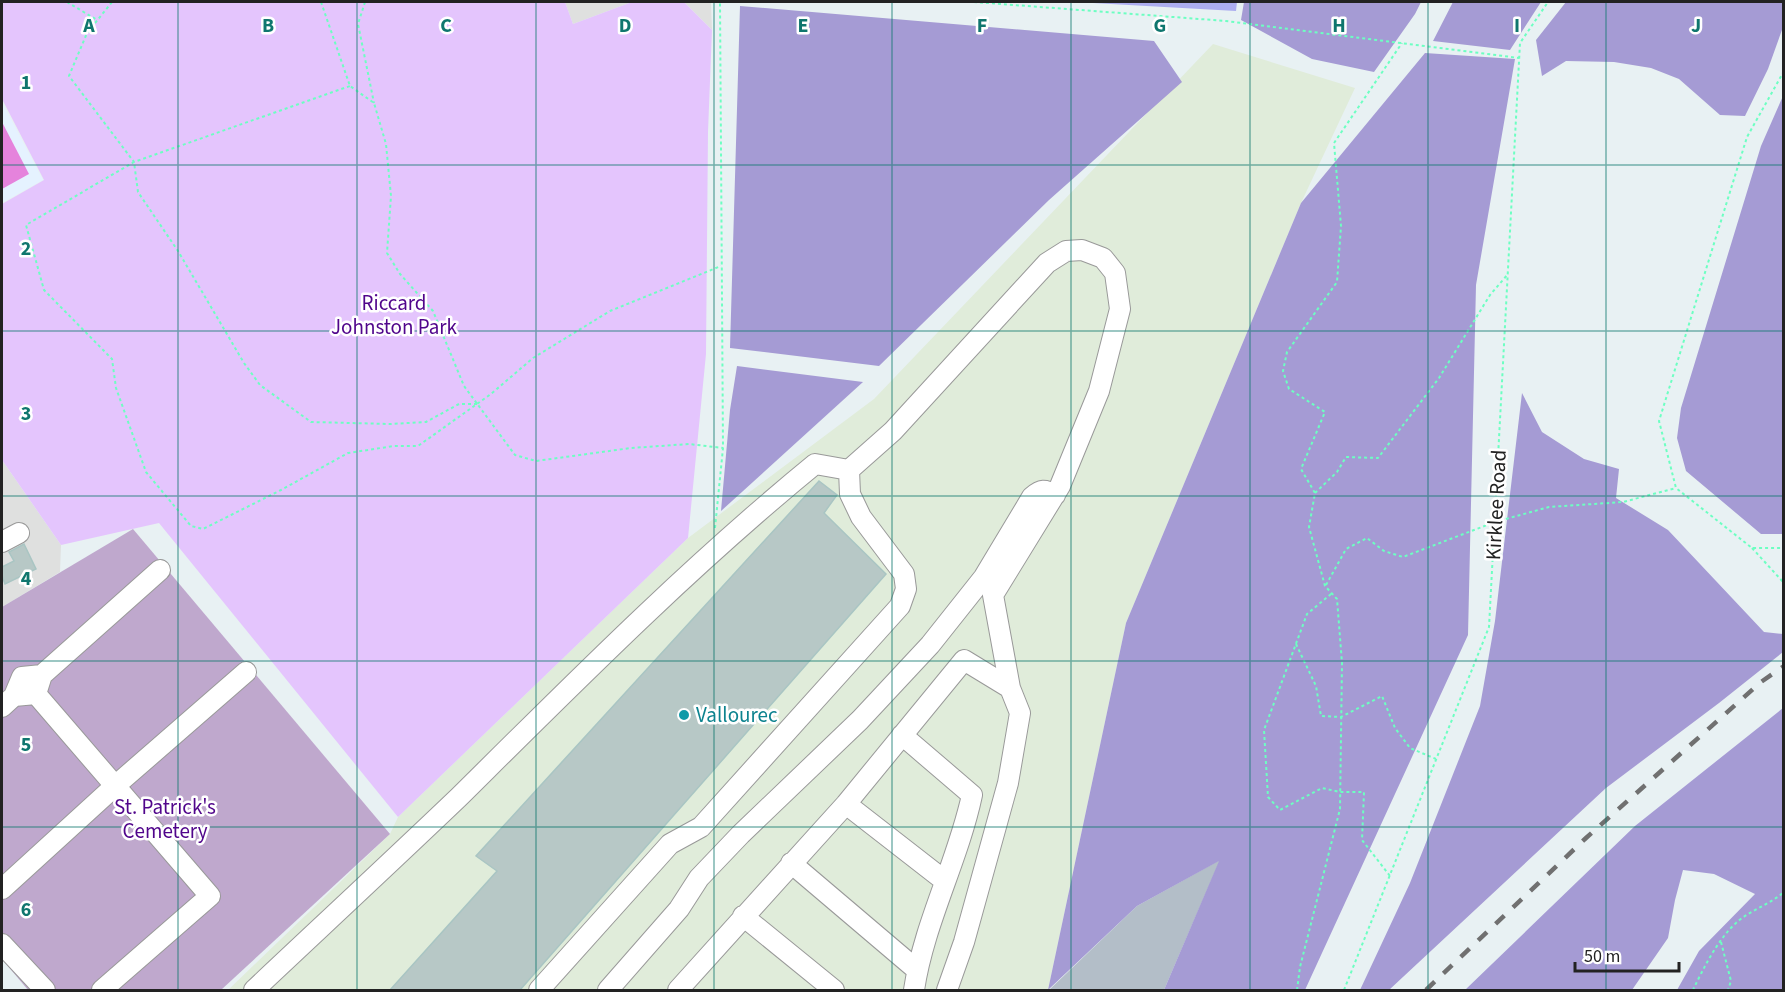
<svg xmlns="http://www.w3.org/2000/svg" width="1785" height="992" viewBox="0 0 1785 992" font-family="'Source Sans 3',sans-serif">
<style>
.residential{fill:#dfe0df}
.industrial{fill:#e0ecda}
.education{fill:#e5f2ff}
.construction{fill:#b3bec8}
.grass{fill:#acadef}
.forest{fill:#a59bd4}
.cemetery{fill:#bfa8cd}
.park{fill:#e4c5fd}
.pitch{fill:#e583dc}
.building{fill:#b7c8c6;stroke:#a9c5c3;stroke-width:1.5}
.lines{fill:none;stroke-linecap:round;stroke-linejoin:round}
.minor-casing{stroke:#999;stroke-width:22}
.path{stroke:#6dffc2;stroke-width:2;stroke-dasharray:3 3;stroke-linecap:butt}
.minor{stroke:#fff;stroke-width:20}
.rail{stroke:#707070;stroke-width:4.5;stroke-dasharray:12 12;stroke-linecap:butt}
.grid{fill:none;stroke:#0f766e;stroke-width:1.5;stroke-opacity:0.55}
.culture-dot{fill:#0f9aa8;stroke:#fff;stroke-width:2}
.labels{text-anchor:middle;dominant-baseline:central;stroke-width:5;stroke-linejoin:round;paint-order:stroke}
.park-label{font-size:21px;fill:#50058b;stroke:#fff}
.street-label{font-size:21px;fill:#222;stroke:#fff}
.culture-label{font-size:21px;fill:#0d838f;stroke:#fff;text-anchor:start}
.grid-label{font-size:20px;text-anchor:middle;font-weight:bold;fill:#0f766e;stroke:#fff;stroke-width:5;stroke-linejoin:round;paint-order:stroke}
</style>
<rect width="100%" height="100%" fill="#e8f1f3"/>
<path class="residential" d="M 565,2 L 632,2 L 573,24 Z
M 684,2 L 711,2 L 712,30 Z
M 2,460 L 61,545 L 60,572 L 2,607 Z"/>
<path class="industrial" d="M 1213,44 L 1355,88 L 1301,203 L 1126,623 L 1048,990 L 228,990 L 390,834 L 398,817 L 688,538 L 874,399 Z"/>
<path class="education" d="M 2,102 L 43,180 L 2,203 Z"/>
<path class="construction" d="M 1220,860 L 1164,990 L 1049,990 L 1137,906 Z"/>
<path class="grass" d="M 1075,2 L 1237,2 L 1236,11 Z"/>
<path class="forest" d="M 1244,2 L 1421,2 L 1415,14 L 1374,72 L 1312,59 L 1241,20 Z
M 1453,2 L 1541,2 L 1510,50 L 1433,41 Z
M 1566,2 L 1783,2 L 1783,27 L 1768,69 L 1745,116 L 1720,115 L 1679,79 L 1651,68 L 1614,62 L 1566,61 L 1542,76 L 1536,40 Z
M 740,6 L 1154,41 L 1182,82 L 1049,200 L 879,366 L 730,348 Z
M 1425,53 L 1515,59 L 1476,285 L 1468,635 L 1305,990 L 1164,990 L 1219,861 L 1137,906 L 1048,990 L 1126,623 L 1301,203 Z
M 1783,96 L 1783,534 L 1761,534 L 1686,471 L 1677,438 L 1681,408 L 1761,146 Z
M 737,366 L 863,382 L 721,511 L 730,410 Z
M 1522,393 L 1542,432 L 1584,459 L 1619,469 L 1616,498 L 1668,530 L 1764,632 L 1783,634 L 1783,652 L 1719,703 L 1606,788 L 1389,990 L 1360,990 L 1410,883 L 1480,706 L 1495,621 Z
M 1783,708 L 1783,990 L 1677,990 L 1699,951 L 1755,894 L 1714,874 L 1683,870 L 1675,900 L 1668,938 L 1632,990 L 1465,990 L 1635,826 Z"/>
<path class="cemetery" d="M 133,529 L 390,834 L 221,990 L 28,990 L 2,959 L 2,607 Z"/>
<path class="park" d="M 2,2 L 565,2 L 573,24 L 632,2 L 684,2 L 712,30 L 708,132 L 706,354 L 688,538 L 398,817 L 159,523 L 61,545 L 2,460 L 2,204 L 44,180 L 2,99 Z"/>
<path class="pitch" d="M 2,122 L 29,174 L 2,189 Z"/>
<path class="building" d="M 819,481 L 837,495 L 824,513 L 886,574 L 520,990 L 390,990 L 497,871 L 476,856 Z
M 24,544 L 36,569 L 5,584 L 2,576 L 2,567 L 14,561 L 9,552 Z"/>
<g class="lines">
<defs>
<path id="minor" d="M 2,542 L 19,533
M 36,694 L 42,675 L 160,570
M 14,696 L 22,677 L 42,675
M 2,707 L 14,696 L 36,694 L 210,896 L 102,990
M 902,735 L 972,795 C 958,861 924,923 914,990
M 846,804 L 945,881
M 791,863 L 917,970
M 2,889 L 115,786 L 246,672
M 743,916 L 834,990
M 2,944 L 45,990
M 254,990 C 322,926 391,862 459,797 C 574,683 689,567 815,464 L 849,470 L 893,431 L 1047,263 L 1066,251 L 1082,250 L 1103,258 L 1115,273 L 1120,309 L 1099,391 L 1060,486 L 993,595 L 1010,688 L 1020,713 L 1008,783 L 964,942 L 947,990
M 539,990 L 670,844 L 701,827 L 900,606 L 906,589 L 904,574 L 861,517 L 850,494 L 849,470
M 608,990 L 679,909 L 699,878 L 741,834 L 860,720 L 930,645 L 984,577 L 1032,497 C 1041,489 1045,489 1055,495
M 678,990 L 846,804 L 964,660 L 1010,688"/>
</defs>
<use href="#minor" class="minor-casing"/>
<path class="path" d="M 67,2 L 97,20
M 112,2 L 87,33 L 69,76 L 134,162 L 350,86
M 321,2 L 350,86 L 374,103 L 386,144 L 391,196 L 387,253 L 400,274 L 433,311 L 464,386 L 515,455 L 536,461 L 631,448 L 689,444 L 723,448
M 365,2 L 358,24 L 374,103
M 974,2 L 1226,21 L 1519,58
M 1784,71 L 1747,137 L 1659,421 L 1676,488 L 1752,548 L 1784,548
M 477,404 L 459,404 L 426,422 L 390,424 L 311,422 L 260,385 L 244,363 L 178,251 L 138,192 L 134,162 L 26,225 L 44,290 L 112,359 L 116,388 L 146,472 L 191,526 L 203,529 L 281,490 L 348,453 L 394,446 L 418,446 L 491,394 L 533,358 L 610,311 L 721,266
M 1315,493 L 1337,472 L 1346,457 L 1378,458 L 1439,378 L 1490,295 L 1508,274
M 715,528 L 723,448 L 720,2
M 1752,548 L 1784,583
M 1326,585 L 1346,549 L 1367,538 L 1384,551 L 1403,557 L 1495,522 L 1549,507 L 1623,502 L 1676,488
M 1331,594 L 1307,614 L 1264,730 L 1268,797 L 1280,810 L 1322,788 L 1340,792 L 1364,792 L 1362,840 L 1390,876
M 1296,644 L 1316,686 L 1321,716 L 1341,717 L 1382,696 L 1395,728 L 1410,748 L 1436,759
M 1721,942 L 1731,981 L 1728,990
M 1297,990 L 1300,967 L 1340,809 L 1342,663 L 1337,599 L 1325,586 L 1309,527 L 1315,493 L 1301,469 L 1325,412 L 1289,389 L 1283,371 L 1287,352 L 1337,282 L 1341,226 L 1334,143 L 1402,43
M 1344,990 L 1489,627 L 1520,43 L 1548,2
M 1693,990 C 1703,969 1718,939 1736,923 C 1750,910 1769,905 1784,892"/>
<use href="#minor" class="minor"/>
<path class="rail" d="M 1426,990 L 1586,838 L 1761,682 L 1784,666"/>
</g>
<path class="grid" d="M 178,2 L 178,990M 357,2 L 357,990M 536,2 L 536,990M 714,2 L 714,990M 892,2 L 892,990M 1071,2 L 1071,990M 1250,2 L 1250,990M 1428,2 L 1428,990M 1606,2 L 1606,990M 2,165 L 1784,165M 2,331 L 1784,331M 2,496 L 1784,496M 2,661 L 1784,661M 2,827 L 1784,827"/>
<circle class="culture-dot" cx="684" cy="715" r="6"/>
<g class="labels">
<g class="park-label">
<text x="394" y="303">Riccard<tspan x="394" dy="24">Johnston Park</tspan></text>
<text x="165" y="807">St. Patrick's<tspan x="165" dy="24">Cemetery</tspan></text>
</g>
<g class="street-label">
<text transform="translate(1496 505) rotate(-87)">Kirklee Road</text>
</g>
<g class="culture-label">
<text x="696" y="715">Vallourec</text>
</g>
</g>
<g class="grid-label">
<text x="89" y="32">A</text>
<text x="268" y="32">B</text>
<text x="446" y="32">C</text>
<text x="625" y="32">D</text>
<text x="803" y="32">E</text>
<text x="982" y="32">F</text>
<text x="1160" y="32">G</text>
<text x="1339" y="32">H</text>
<text x="1517" y="32">I</text>
<text x="1696" y="32">J</text>
<text x="26" y="89">1</text>
<text x="26" y="255">2</text>
<text x="26" y="420">3</text>
<text x="26" y="585">4</text>
<text x="26" y="751">5</text>
<text x="26" y="916">6</text>
</g>
<rect width="1785" height="992" fill="none" stroke="#222222" stroke-width="6"/>
<path d="M1575 962v9h104v-9" fill="none" stroke="#222222" stroke-width="3"/>
<text x="1584" y="962" font-size="18" fill="#222222" stroke="#ffffff" stroke-width="4.5" paint-order="stroke">50 m</text>
</svg>
